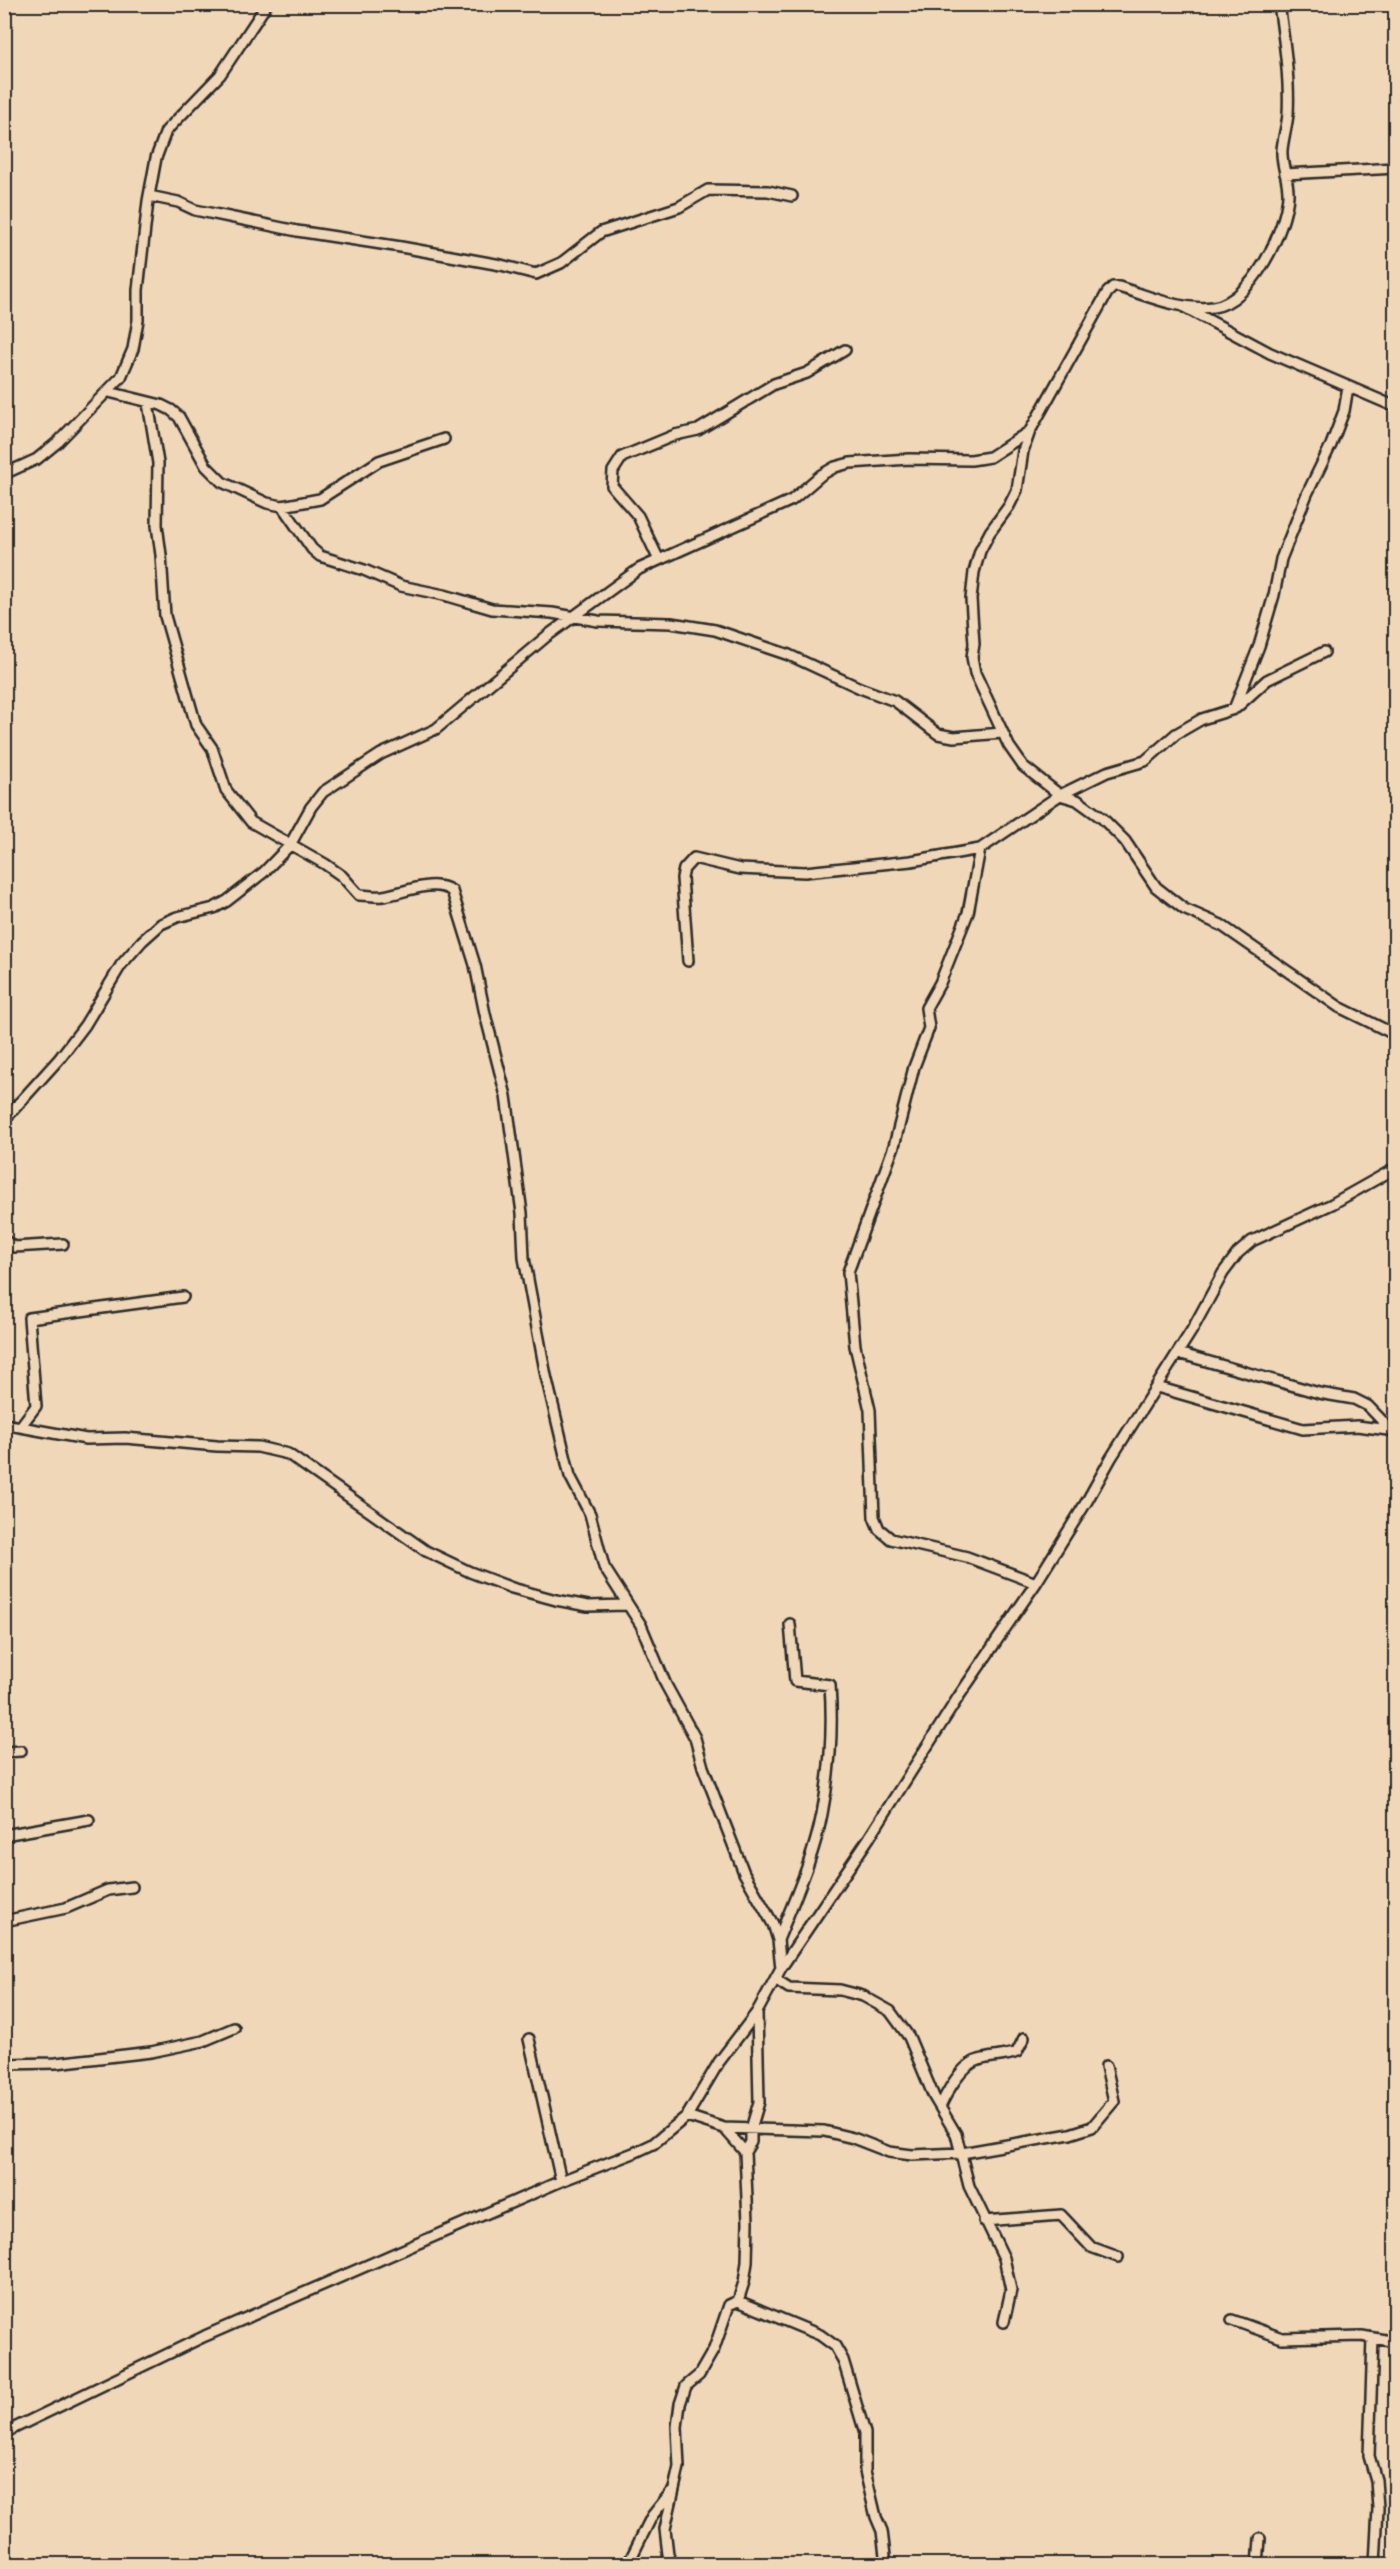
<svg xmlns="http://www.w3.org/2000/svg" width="1400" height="2569" viewBox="0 0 1400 2569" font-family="'Gochi Hand',sans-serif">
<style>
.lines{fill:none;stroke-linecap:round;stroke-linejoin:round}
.minor-casing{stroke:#2b2b2b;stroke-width:14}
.minor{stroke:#f0d7b8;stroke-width:9}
</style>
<rect width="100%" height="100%" fill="#f0d7b8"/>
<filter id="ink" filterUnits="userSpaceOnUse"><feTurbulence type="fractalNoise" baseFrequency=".0167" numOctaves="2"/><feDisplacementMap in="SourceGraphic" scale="12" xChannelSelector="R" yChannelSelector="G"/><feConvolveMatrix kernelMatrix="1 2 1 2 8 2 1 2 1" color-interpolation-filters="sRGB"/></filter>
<g filter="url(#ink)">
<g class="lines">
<defs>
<path id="minor" d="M 1279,4 C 1284,40 1290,78 1288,114 C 1287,126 1283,138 1282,150 C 1281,166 1289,180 1288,195 C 1286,230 1252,302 1213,307 C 1181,311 1149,296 1119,287 L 1113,287 L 1107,293 L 1030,431 L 1023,451 L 1017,490 L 1009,506 L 990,532 L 980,551 L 974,572 L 971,599 L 974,644 L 972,657 L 975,673 L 1009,746 L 1023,766 L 1060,795 L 1077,800 L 1102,818 L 1125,841 L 1156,887 L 1184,909 L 1221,925 L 1339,1007 L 1396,1035
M 1285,174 L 1396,168
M 149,196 L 178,202 L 195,210 L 297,231 L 401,247 L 501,265 L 536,274 L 561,263 L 601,232 L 679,207 L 708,190 L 768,191 L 792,196
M 1184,307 L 1270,353 L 1396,407
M 109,392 L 161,405 L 171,410 L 179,417 L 206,466 L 222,482 L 267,503 L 282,506 L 320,499 L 379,461 L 444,439
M 148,403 L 158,463 L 157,525 L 161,555 L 165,616 L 196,725 L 212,748 L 226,790 L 251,822 L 325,864 L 342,876 L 359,895 C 367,895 375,897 383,896 C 404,893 433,878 452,891 L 475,965 L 485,1014 L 506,1096 L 522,1213 L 524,1258 L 546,1376 L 570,1476 L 590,1514 L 604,1567 L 641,1625 L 666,1685 L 695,1738 L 703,1767 L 744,1873 L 773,1924 L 778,1940 C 794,1900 814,1857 822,1814 C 830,1772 833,1727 830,1685 L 795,1681 L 790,1624
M 4,474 L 37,459 L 58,442 L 121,377 L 133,349 L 138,320 L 138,290 L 148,201 L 156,158 L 166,131 L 220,75 L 267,4
M 282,506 L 312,549 L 320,556 L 364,570 L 401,586 L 444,595 L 492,609 L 552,613 L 598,621 L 671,623 L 715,630 L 789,655 L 860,688 L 895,701 L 938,734 L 954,737 L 1002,733
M 658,558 L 638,516 L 612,486 L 613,471 L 622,457 L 675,435 L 698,430 L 774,384 L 807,373 L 845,350
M 1236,708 L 1267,680 L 1324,652
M 980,849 L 968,913 L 940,983 L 926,1008 L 929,1028 L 914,1067 L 894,1146 L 848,1272 L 855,1346 L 870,1410 L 874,1517 L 879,1529 L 891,1539 L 967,1557 L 1036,1583
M 688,961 L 682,878 L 684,869 L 694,858 L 740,869 L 805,872 L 911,861 L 980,849 L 1060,795 L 1107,772 L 1145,761 L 1176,734 L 1202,719 L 1234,709 L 1259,646 L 1274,595 L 1281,559 L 1307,494 L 1331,445 L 1344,411 L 1348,387
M 4,1120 L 59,1059 L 85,1025 L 121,965 L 142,941 L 161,924 L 177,917 L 214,908 L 227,901 L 264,872 L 290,845 L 311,807 L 323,792 L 381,754 L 436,729 L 547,636 L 639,569 L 792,500 L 821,475 L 835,467 L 850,463 L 909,459 L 971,460 L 990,457 L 1030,431
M 4,1240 L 14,1247 L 63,1244
M 1178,1353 L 1319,1393 L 1354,1399 L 1368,1406 L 1391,1430
M 1157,1387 L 1303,1429 L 1357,1426 L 1396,1431
M 4,1424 L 86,1439 L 125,1438 L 217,1446 L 258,1447 L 288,1454 L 426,1551 L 470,1572 L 512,1588 L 556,1600 L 588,1606 L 626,1605
M 20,1427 L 36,1406 L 29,1318 L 183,1297
M 4,1752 L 21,1751
M 4,1835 L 89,1820
M 4,1921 L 66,1908 L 108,1890 L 132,1887
M 778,1940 L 781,1968
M 775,1979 L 789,1988 L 840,1990 L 863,1996 L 890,2011 L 909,2037 L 934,2097 L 956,2134 L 969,2186 L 1004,2258 L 1011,2290 L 1004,2322
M 529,2039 L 561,2181
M 4,2064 L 56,2063 L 151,2052 L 203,2041 L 234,2028
M 940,2107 C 947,2092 962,2064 979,2060 C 992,2056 1004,2057 1017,2052 L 1024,2038
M 687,2116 L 724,2128 L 824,2131 L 853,2138 L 889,2152 L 912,2155 L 962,2153 L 1070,2134 L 1092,2127 L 1114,2101 L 1106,2066
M 724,2128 L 745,2152
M 984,2221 L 1061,2215 L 1091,2247 L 1118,2257
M 738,2301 L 820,2335 L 835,2346 L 843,2360 L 865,2433 L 865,2471 L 876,2517 L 882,2531 L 886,2564
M 1232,2320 L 1282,2338 L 1362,2336 L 1396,2342
M 1373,2338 L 1369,2456 L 1376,2480 L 1378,2508 L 1375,2564
M 4,2433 L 205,2336 L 561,2181 L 636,2152 L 653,2144 L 687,2116 L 719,2062 L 757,2012 L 781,1968 L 869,1838 L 959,1696 L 1036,1583 L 1087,1501 L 1111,1458 L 1192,1330 L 1223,1273 L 1238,1253 L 1252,1241 L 1332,1204 L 1396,1168
M 628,2564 L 652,2516 L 671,2492
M 672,2564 L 668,2554 L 665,2529 L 679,2467 L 677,2427 L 680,2404 L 686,2386 L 699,2375 L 714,2349 L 729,2305 L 738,2301 L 744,2282 L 747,2262 L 748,2222 L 745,2152 L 751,2142 L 751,2129 L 759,2102 L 757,2012
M 1258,2564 L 1260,2539"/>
</defs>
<use href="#minor" class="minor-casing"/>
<use href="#minor" class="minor"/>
</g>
</g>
<rect width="1400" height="2569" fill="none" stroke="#f0d7b8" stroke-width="24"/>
<rect x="12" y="12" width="1376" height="2545" fill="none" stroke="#2b2b2b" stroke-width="2" filter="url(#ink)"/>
</svg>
